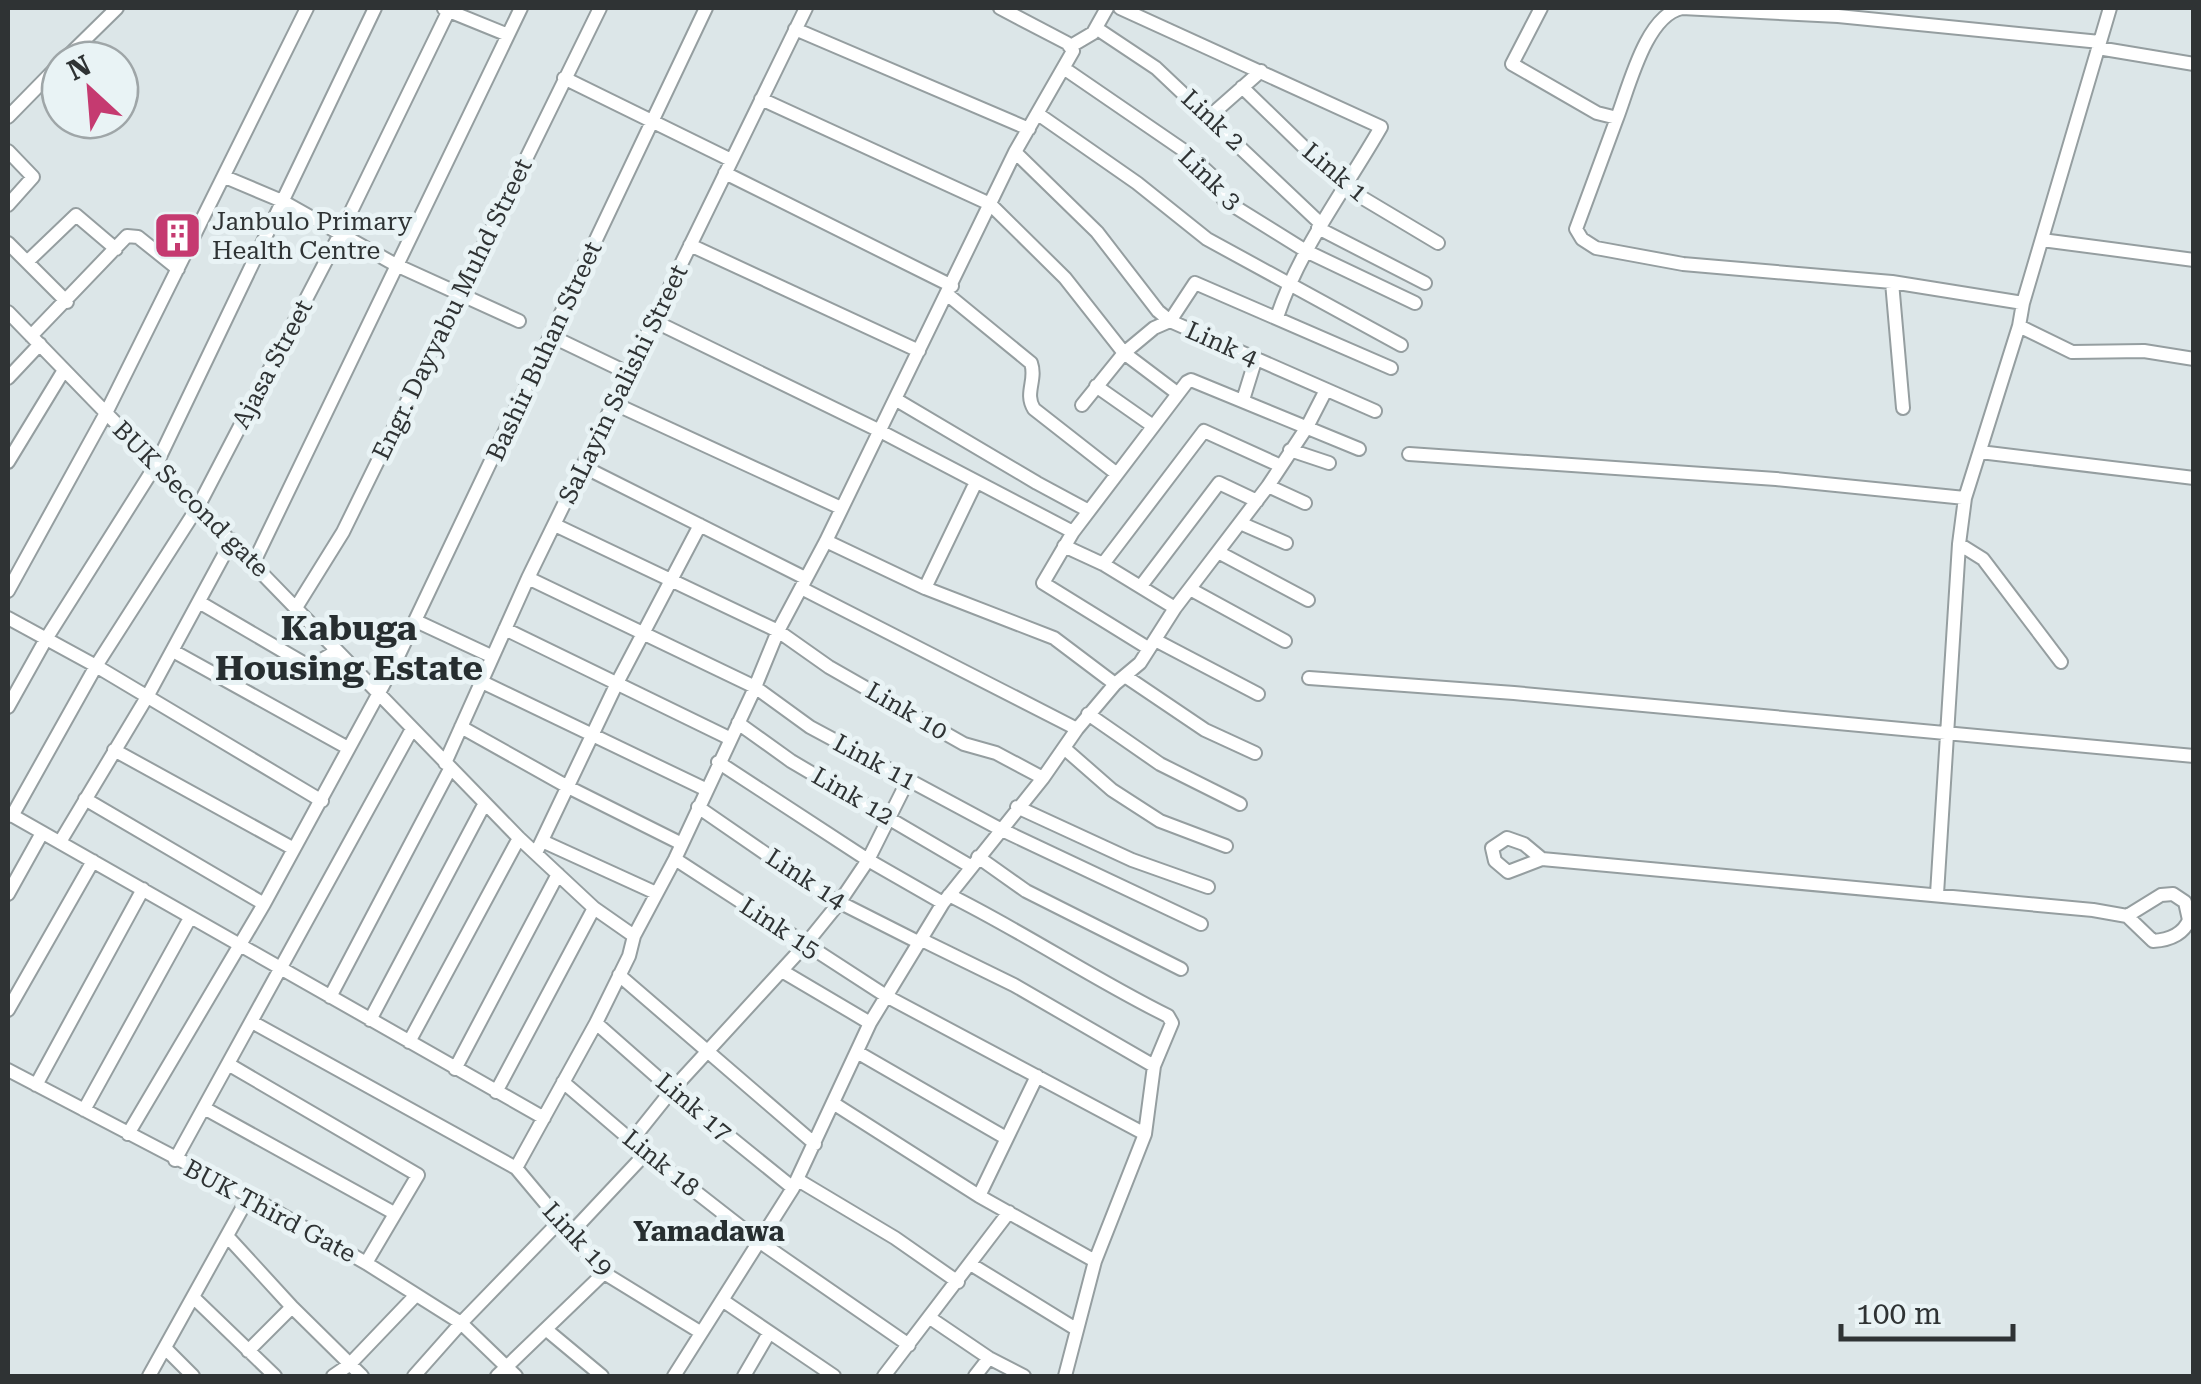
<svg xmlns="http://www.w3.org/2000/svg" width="2201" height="1384" viewBox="0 0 2201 1384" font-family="'Roboto Serif',serif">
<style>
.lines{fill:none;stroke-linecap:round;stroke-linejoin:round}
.minor-casing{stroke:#959ea0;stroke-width:16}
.minor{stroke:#fff;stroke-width:12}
.labels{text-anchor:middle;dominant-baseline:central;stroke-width:10;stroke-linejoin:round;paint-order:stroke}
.street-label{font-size:25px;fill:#2f3334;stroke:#e9f3f5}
.poi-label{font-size:25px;fill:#2f3334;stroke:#e9f3f5;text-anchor:start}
.neighbourhood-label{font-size:28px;font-weight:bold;fill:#272e30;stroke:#e9f3f5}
.district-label{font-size:35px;font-weight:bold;fill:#272e30;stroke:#e9f3f5}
</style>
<rect width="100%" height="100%" fill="#dce6e8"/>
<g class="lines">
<defs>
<path id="minor" d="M 1120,8 L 1381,127 C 1345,190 1300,248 1277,317
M 1541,8 L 1512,64 L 1597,113 L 1617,118 C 1629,87 1646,15 1682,8 L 1838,16 L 2100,42
M 444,9 L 508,35
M 1096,28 L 1156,68 L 1321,224
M 795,29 L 1029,129
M 1071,46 L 1093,33 L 1107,8
M 2098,48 L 2194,64
M 64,60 L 117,8
M 1065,69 L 1186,152 L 1211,175 L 1224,200 L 1306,251 L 1415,303
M 564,78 L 731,160
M 1242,87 L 1346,188 L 1438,243
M 761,99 L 990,204 L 1065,278 L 1124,353 L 1177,393
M 1038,114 L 1137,183 L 1207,239 L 1401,345
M 1210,116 L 1261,71
M 8,117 L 60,64
M 1617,118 L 1576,229 L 1582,239 L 1596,248 L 1683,264 L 1892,282 L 2023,303
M 8,151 L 33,177 L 8,205
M 1015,152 L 1097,232 L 1158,311 L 1170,321 L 1375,411
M 725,173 L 952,286
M 225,177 L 282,201 L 396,265 L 519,321
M 1318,228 L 1425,283
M 2042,240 L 2194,260
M 8,243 L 67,302
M 690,245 L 919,351
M 27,262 L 76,215 L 116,249
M 1892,282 L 1903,408
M 948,295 L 1031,363 C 1037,380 1024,393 1034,409 L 1117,474
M 8,312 L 519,838 L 594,908 L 634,936
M 654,321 L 878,430 L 1073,532
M 2019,326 L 2072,352 L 2144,351 L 2194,359
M 31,336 L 127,236 L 138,237 L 178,269
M 551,336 L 628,373
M 8,378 L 40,344
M 1096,386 L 1153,426
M 895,399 L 1037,483 L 1089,511
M 1243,400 L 1256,358
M 613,403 L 841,508
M 1082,405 L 1124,353 L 1154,328 L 1170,321 L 1195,283 L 1391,368
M 1290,450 L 1329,463
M 1980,452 L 2194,478
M 1409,454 L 1776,479 L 1965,498
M 8,462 L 64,370
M 584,467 L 805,578
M 1268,486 L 1305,503
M 1240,523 L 1286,543
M 555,525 L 778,631 L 829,667 L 941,731 L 964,744 L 996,753 L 1043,778
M 826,541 L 925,588 L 1054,638 L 1115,684
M 1959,544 L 1983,559 L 2061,662
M 1064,546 L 1103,564 L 1175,608
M 1218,552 L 1308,600
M 254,562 L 521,8
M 1103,564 L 1204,431 L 1281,466
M 528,578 L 755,687 L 810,727 L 1000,829 L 1201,924
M 1141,586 L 1219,483 L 1257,501
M 801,588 L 1077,729
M 925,588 L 976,482
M 1190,589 L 1285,641
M 8,591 L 106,413 L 307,8
M 199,602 L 305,664 L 318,662 L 337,651
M 297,606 L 343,532 L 600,8
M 8,618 L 96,666 L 322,801
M 416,621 L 491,656
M 505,629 L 731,739
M 1155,640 L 1258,694
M 1148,648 L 1043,583 L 1073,532 L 1187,382 L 1191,380 L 1359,449
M 173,651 L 348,748
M 1125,676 L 1205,730 L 1255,753
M 1309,678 L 1514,693 L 2194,756
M 480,681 L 705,789
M 8,707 L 46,639 L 157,463 L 375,8
M 1088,714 L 1160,764 L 1240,804
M 738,723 L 791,761 L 970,866
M 461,727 L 568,787 L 682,844
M 1064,748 L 1112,790 L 1160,821 L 1226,846
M 114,750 L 294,849
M 718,762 L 868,860 L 943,903
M 445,763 L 528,578 L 806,8
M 85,799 L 264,904
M 698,807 L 827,896 L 920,943
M 1017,807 L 1132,860 L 1208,887
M 8,813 L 544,1118
M 12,816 L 96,666 L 199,505 L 341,232 L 450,8
M 542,841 L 656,893
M 60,842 L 147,697 L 232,540
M 536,853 L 617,683 L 700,525
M 978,857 L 1026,891 L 1181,969
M 675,859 L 886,996 L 1145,1134
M 1542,859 L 1508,872 L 1495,861 L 1492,848 L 1507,838 L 1524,844 L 1542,859 L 2093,910 L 2127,916 L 2153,941 C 2168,940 2183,935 2189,920 L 2185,902 L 2173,894 L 2161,895 L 2127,916
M 8,894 L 42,833
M 1937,894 L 1959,544 L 1965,498 L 2019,326 L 2023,303 L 2110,8
M 949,895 C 1024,932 1093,979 1168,1016 L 1172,1023 L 1154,1066 L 1145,1134 L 1095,1261 L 1065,1376
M 922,940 L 1014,985 L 1154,1066
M 782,971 L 870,1023
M 619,975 L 815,1144
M 330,997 L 450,769
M 8,1010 L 93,861
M 370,1020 L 485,803
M 252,1022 L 516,1168 L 604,1273 L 700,1332
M 596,1023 L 672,1090 L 793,1188
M 409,1042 L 519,838
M 857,1052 L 1006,1138
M 228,1064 L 418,1175 L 366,1263
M 455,1069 L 558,874
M 8,1070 L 249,1196 L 366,1263 L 461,1323 L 516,1376
M 563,1082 L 646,1153 L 760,1242 L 909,1345
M 36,1085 L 143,889
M 496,1092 L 594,908
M 833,1103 L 979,1196 L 1095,1261
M 204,1108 L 394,1213
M 84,1110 L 190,918
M 128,1134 L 264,904 L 393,667 L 706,8
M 632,1140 L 672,1090 L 805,945 L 839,903 L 868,860 L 908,780
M 175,1160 L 412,729
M 516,1168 L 596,1023 L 629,956 L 634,936 L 675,859 L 753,692 L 778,631 L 826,541 L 1015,152 L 1073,51 L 1067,43 L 1000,8
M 798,1180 L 895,1238 L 958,1282
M 979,1196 L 1037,1076
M 570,1234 L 646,1153
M 227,1236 L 292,1307 L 362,1376
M 972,1265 L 1076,1329
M 193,1297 L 275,1376
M 722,1300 L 834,1376
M 930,1318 L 989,1358 L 1024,1376
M 548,1331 L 602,1376
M 165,1348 L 193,1376
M 248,1351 L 292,1307
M 149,1376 L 249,1196
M 333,1376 L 349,1365 L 416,1295
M 414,1376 L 461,1323 L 559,1222
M 497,1376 L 604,1273
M 674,1376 L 793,1188 L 870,1023 L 943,903 L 1043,778 L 1077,729 L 1115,684 L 1140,663 L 1175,608 L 1268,486 L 1307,427 L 1326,390
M 744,1376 L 769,1333
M 884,1376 L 1009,1212
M 975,1376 L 989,1358"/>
</defs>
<use href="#minor" class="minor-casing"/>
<use href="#minor" class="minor"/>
</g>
<defs>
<symbol id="building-square" viewBox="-11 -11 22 22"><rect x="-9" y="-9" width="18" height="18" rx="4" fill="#c53a70" stroke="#e9f3f5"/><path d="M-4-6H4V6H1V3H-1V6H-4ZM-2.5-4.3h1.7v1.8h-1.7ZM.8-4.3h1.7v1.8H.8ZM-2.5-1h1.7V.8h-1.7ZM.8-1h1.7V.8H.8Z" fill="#fff"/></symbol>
</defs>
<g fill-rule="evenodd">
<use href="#building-square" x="150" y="208" width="55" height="55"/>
</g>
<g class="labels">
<g class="street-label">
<text transform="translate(1213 120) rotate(43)">Link 2</text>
<text transform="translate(1335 172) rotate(40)">Link 1</text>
<text transform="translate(1210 179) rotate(44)">Link 3</text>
<text transform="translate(452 309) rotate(-64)">Engr. Dayyabu Muhd Street</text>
<text transform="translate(1222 344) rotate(24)">Link 4</text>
<text transform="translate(544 351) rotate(-65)">Bashir Buhan Street</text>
<text transform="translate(272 364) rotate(-62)">Ajasa Street</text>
<text transform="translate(623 384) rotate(-64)">SaLayin Salishi Street</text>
<text transform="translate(191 499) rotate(45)">BUK Second gate</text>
<text transform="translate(907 711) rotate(30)">Link 10</text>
<text transform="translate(875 762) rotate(28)">Link 11</text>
<text transform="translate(853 796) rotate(30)">Link 12</text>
<text transform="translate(806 879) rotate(33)">Link 14</text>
<text transform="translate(780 928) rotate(33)">Link 15</text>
<text transform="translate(694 1107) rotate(40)">Link 17</text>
<text transform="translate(661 1163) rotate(39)">Link 18</text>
<text transform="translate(270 1211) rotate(28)">BUK Third Gate</text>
<text transform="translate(578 1239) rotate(47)">Link 19</text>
</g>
<g class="poi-label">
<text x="212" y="221">Janbulo Primary<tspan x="212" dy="29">Health Centre</tspan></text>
</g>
<g class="neighbourhood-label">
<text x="709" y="1231">Yamadawa</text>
</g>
<g class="district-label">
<text x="349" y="628">Kabuga<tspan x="349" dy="40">Housing Estate</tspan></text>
</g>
</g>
<rect width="2201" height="1384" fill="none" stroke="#2f3334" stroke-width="20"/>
<g transform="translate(90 90) rotate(334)"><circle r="48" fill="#e9f3f5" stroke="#9fa6a8" stroke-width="2.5"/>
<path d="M0-8L18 38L0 25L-18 38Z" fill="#c53a70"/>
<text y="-15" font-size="28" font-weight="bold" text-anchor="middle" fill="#2f3334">N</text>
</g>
<path d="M1841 1324v15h172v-15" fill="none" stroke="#2f3334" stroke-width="5"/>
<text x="1856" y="1324" font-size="30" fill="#2f3334" stroke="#e9f3f5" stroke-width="8" paint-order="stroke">100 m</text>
</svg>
